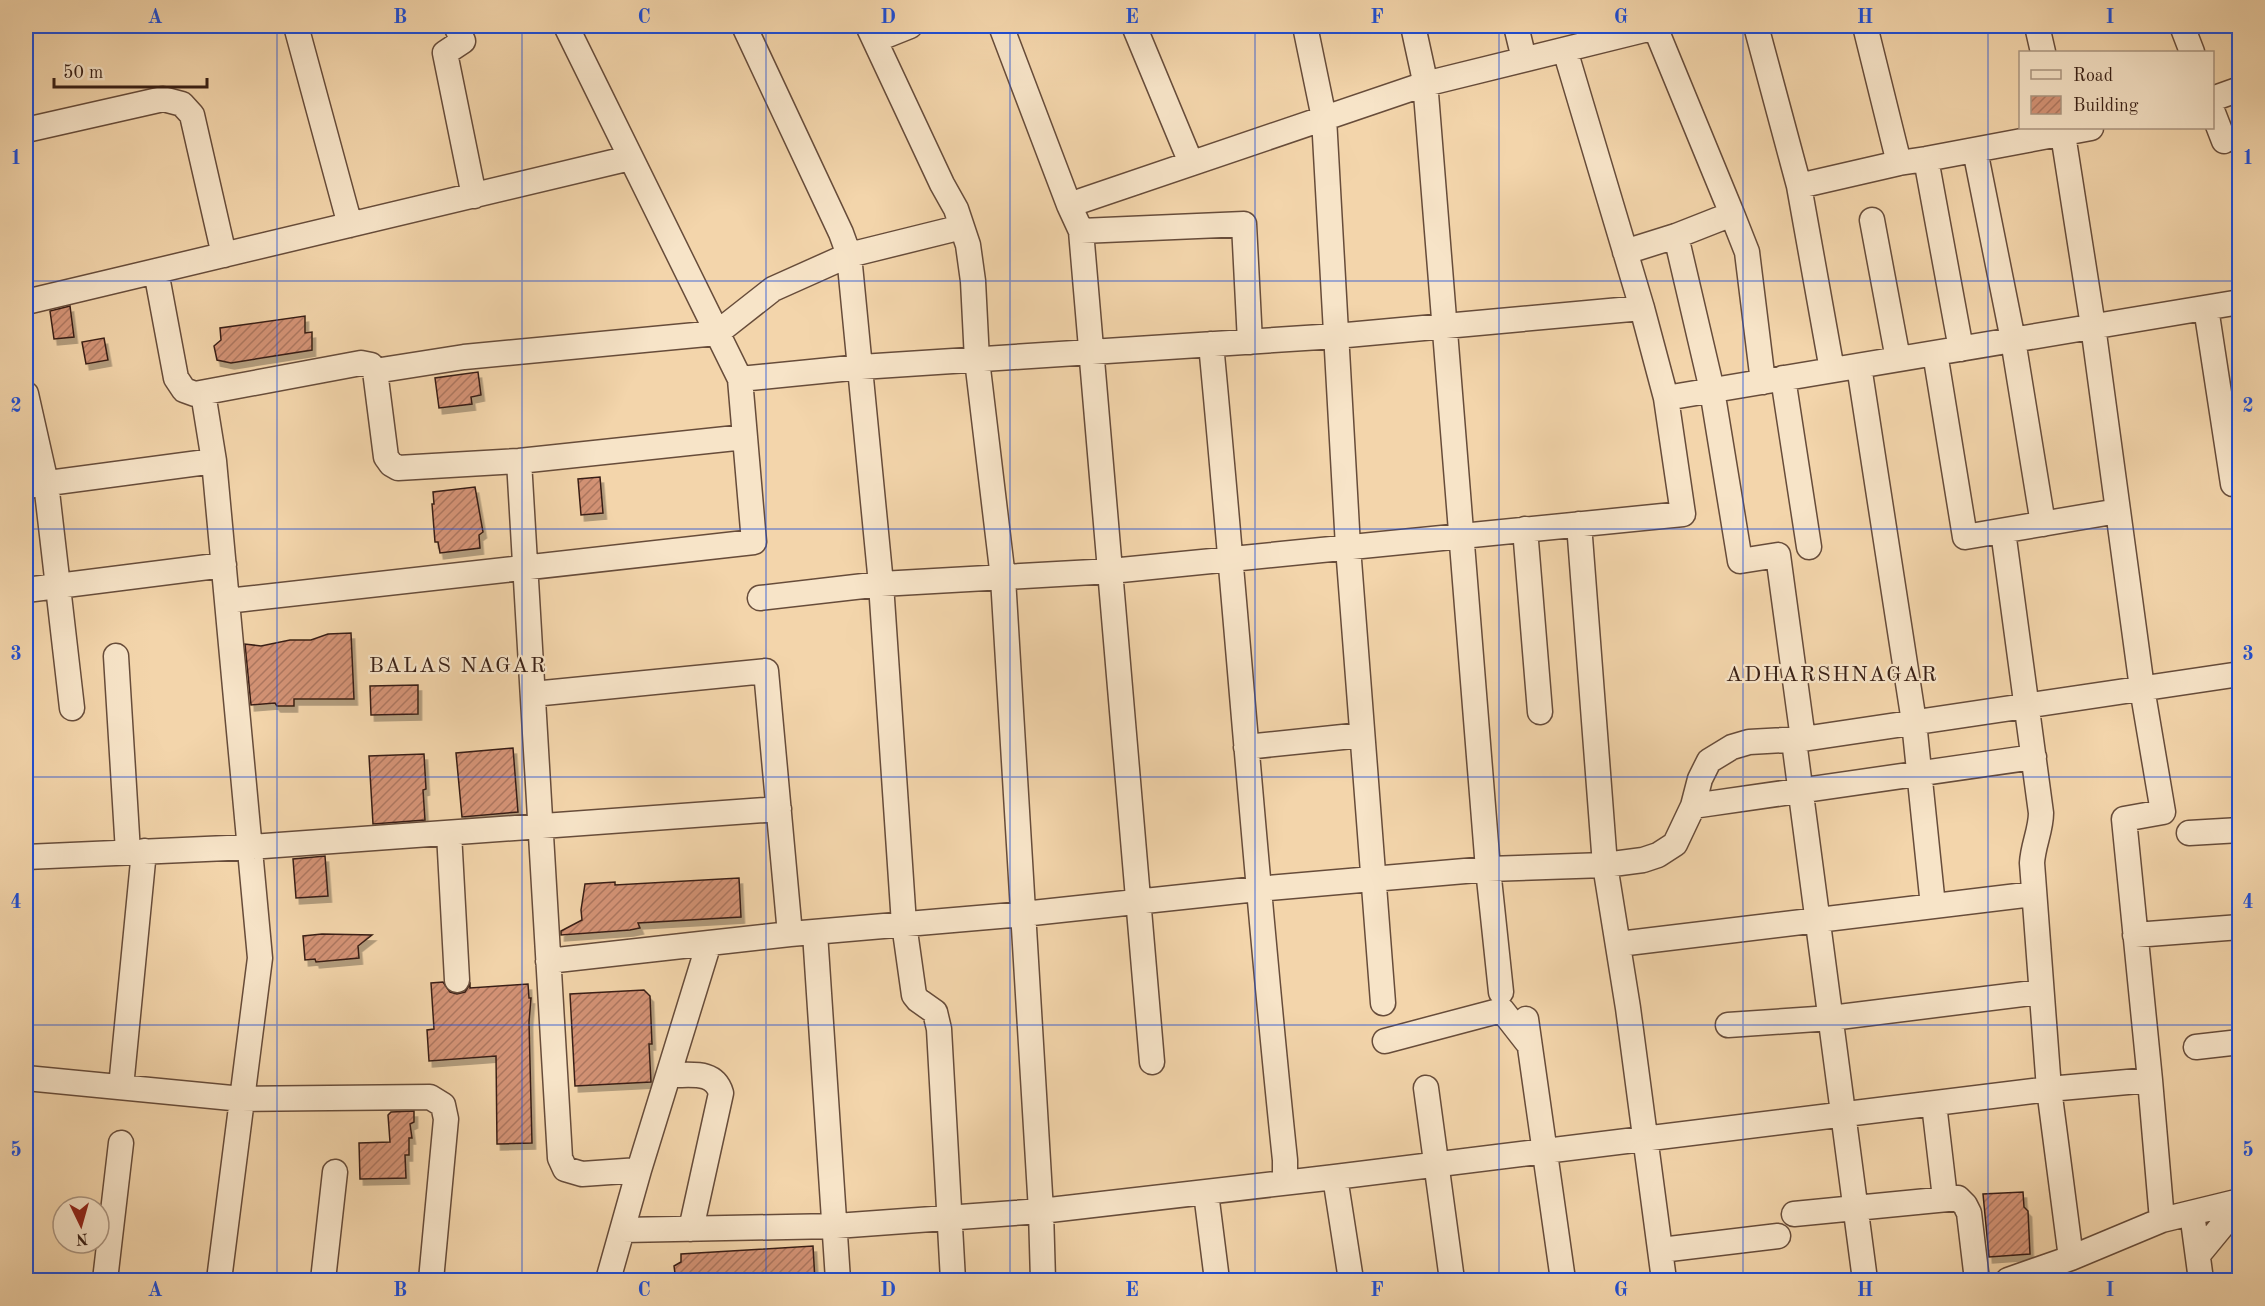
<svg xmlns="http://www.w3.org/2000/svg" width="2265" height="1306" viewBox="0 0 2265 1306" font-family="'Old Standard TT',serif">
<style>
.building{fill:url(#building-hatch);stroke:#381f15;stroke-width:1.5;filter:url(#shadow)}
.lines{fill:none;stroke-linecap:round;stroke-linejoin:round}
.minor-casing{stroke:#674c3a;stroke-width:27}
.minor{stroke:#f7e4c8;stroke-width:24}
.grid{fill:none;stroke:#1d4ed8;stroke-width:1.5;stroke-opacity:0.55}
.labels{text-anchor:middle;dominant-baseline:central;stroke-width:4.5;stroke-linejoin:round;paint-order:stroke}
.neighbourhood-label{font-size:22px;letter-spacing:1.5px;fill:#381f15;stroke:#f7e4c8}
.neatline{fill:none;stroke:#1d4ed8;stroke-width:2}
.grid-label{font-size:20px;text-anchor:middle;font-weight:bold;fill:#1d4ed8}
</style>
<defs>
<pattern id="building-hatch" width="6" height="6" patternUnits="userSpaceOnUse" patternTransform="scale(1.5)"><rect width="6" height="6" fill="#d49376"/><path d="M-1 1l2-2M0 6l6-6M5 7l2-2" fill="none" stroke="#ad7760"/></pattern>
<filter id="shadow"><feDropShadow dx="3.5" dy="6" stdDeviation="0" flood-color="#0004"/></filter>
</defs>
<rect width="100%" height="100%" fill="#f3d5ab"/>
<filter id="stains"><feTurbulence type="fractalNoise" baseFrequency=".00333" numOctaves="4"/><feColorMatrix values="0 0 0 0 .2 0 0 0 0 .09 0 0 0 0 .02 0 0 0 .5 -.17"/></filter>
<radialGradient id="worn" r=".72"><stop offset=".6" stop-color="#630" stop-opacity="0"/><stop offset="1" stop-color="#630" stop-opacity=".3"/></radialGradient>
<path class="building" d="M 70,306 L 74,337 L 54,339 L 50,311 Z
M 305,316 L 305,333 L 312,332 L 312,350 L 231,363 L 217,360 L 214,346 L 221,340 L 220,328 Z
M 104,338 L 108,360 L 86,364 L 82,342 Z
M 478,372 L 481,395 L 471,397 L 472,404 L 439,408 L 435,378 Z
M 600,477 L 603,513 L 581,515 L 578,479 Z
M 475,487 L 483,532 L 479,535 L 480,548 L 440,553 L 438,542 L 435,542 L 432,504 L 434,504 L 433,492 Z
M 351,633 L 354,699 L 294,699 L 294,706 L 277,706 L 275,703 L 251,705 L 245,644 L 261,646 L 290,640 L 311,640 L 328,634 Z
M 418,685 L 418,714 L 371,715 L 370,686 Z
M 513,748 L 518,812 L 462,817 L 456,753 Z
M 424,754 L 426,789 L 423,790 L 425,820 L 373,824 L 369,756 Z
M 325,856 L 328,896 L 296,898 L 293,859 Z
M 739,878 L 741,917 L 638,923 L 640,928 L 630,930 L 561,935 L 561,931 L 582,920 L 581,910 L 585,884 L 615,882 L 615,885 Z
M 322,934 L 372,935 L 358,946 L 359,958 L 316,962 L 315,959 L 305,960 L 303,936 Z
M 443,982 L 450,992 L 457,994 L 465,992 L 470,984 L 470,988 L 528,984 L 529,998 L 531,998 L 529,1022 L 532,1143 L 497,1144 L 496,1056 L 429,1061 L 427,1030 L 434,1029 L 431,983 Z
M 644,990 L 650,996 L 652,1044 L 649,1044 L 651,1082 L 575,1086 L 570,994 Z
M 414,1111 L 414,1122 L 410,1124 L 412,1138 L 409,1138 L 409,1155 L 405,1155 L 406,1178 L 360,1179 L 359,1143 L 390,1142 L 388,1115 L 391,1112 Z
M 2023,1192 L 2024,1207 L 2028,1211 L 2030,1254 L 1989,1257 L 1983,1194 Z
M 813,1246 L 815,1281 L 676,1281 L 674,1266 L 681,1262 L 681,1254 Z"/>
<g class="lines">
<defs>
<path id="minor" d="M 296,26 L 350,225
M 456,26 L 463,41 L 445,53 L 474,196
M 744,26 L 841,233 L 849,255 L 881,584 L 904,924 L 914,995 L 918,1000 L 935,1012 L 939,1029 L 953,1280
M 868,26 L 942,184 L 956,209 L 968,245 L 973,281 L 977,360 L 1003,578 L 1041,1211 L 1043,1280
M 1001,26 L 1069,205 L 1081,231 L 1152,1062
M 1134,26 L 1191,163
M 1305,26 L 1324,118 L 1348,547 L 1383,1003
M 1413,26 L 1425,81 L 1488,869 L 1501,992
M 1516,26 L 1524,59
M 1756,26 L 1799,186 L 1832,370
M 1865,26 L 1899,163
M 2037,26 L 2043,52
M 2182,26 L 2192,52
M 875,40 L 910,26
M 2212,99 L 2240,89
M 2212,110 L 2224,141
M 2062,128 L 2093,326 L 2142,688 L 2163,812 L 2124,819 L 2150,1080 L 2162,1220
M 26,130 L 163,99 L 182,104 L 192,115 L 224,255
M 1975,150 L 2013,340 L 2043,524
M 1926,159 L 1961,349
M 1799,186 L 1899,163 L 1926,159 L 2091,128
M 1069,205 L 1425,84 L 1660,26
M 1732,214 L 1747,252 L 1763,382
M 1872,220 L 1898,359
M 1081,231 L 1244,224 L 1250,342
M 1676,236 L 1712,390 L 1740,561 L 1778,555 L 1803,739
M 1625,252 L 1676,236 L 1732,214 L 1655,27
M 156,271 L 176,378 L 184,390 L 195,394 L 361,363 L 371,365 L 375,371 L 386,457 L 391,464 L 398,468 L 519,461 L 745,437
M 26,302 L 630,158
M 2206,308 L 2233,484
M 1211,344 C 1237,616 1256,888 1285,1160 L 1285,1182
M 1935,353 L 1965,537 L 2118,511
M 1859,366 L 1914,722 L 1933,906
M 375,371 L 464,357 L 717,333 L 773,289 L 849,255 L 962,227
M 1783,378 L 1809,547
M 740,379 L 861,367 L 1336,336 L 1642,308
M 203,393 L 214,461 L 260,958 L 219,1280
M 26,394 L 46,483 L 72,708
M 1666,398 L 2240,302
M 519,461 L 560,1158 L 565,1169 L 582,1174 L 639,1170
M 26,486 L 214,461
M 1579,524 L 1605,865 L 1628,1008 L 1664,1280
M 1525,529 L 1540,712
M 2003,531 L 2041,813 C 2041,830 2033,845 2032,863 L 2049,1089 L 2071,1258
M 26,590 L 224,565
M 760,598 L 881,584 L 1111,571 L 1683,514 L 1666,398 L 1642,308 L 1565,50
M 227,601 L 754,542 L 740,379 L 566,26
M 116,656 L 128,852
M 533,694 L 766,671 L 790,934 L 709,943 L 639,1170 L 608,1280
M 1794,741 L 1865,1280
M 1246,747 L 1362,735
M 1693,806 L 2034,757
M 449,833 L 457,980
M 2189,833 L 2240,830
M 26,857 L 250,847 L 779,809
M 815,933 L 838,1280
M 790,934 L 1023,914 L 1257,889 L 1488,869 L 1605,865 L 1643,860 L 1658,855 L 1675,844 L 1693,806 L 1700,779 L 1709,761 L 1732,747 L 1749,742 L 1803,739 L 2240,674
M 2135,935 L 2240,927
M 1619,944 L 2034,894
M 548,961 L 709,943
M 1526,1019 L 1563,1280
M 1728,1025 L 1831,1018 L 2040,992
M 1385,1041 L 1502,1010 L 1527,1042
M 2196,1047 L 2240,1042
M 669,1075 C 689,1076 714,1069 721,1093 L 691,1229
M 26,1078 L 242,1099 L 430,1097 L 443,1105 L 446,1119 L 431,1280
M 121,1087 L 144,851
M 1426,1088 L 1452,1280
M 1934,1104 L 1945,1198
M 1335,1177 L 1351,1280
M 1206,1193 L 1217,1280
M 2192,1213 L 2201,1280
M 1794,1214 L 1958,1198 L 1965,1205 L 1969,1213 L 1977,1280
M 623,1230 L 836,1226 L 1041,1211 L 1335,1177 L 2049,1089 L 2150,1080
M 1661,1250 L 1778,1236
M 2198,1255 L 2240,1204
M 105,1280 L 121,1143
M 323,1280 L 335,1172
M 2008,1280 L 2071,1258 L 2162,1220 L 2240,1201"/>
</defs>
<use href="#minor" class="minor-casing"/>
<use href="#minor" class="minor"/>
</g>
<path class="grid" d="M 277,26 L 277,1280M 522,26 L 522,1280M 766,26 L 766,1280M 1010,26 L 1010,1280M 1255,26 L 1255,1280M 1499,26 L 1499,1280M 1743,26 L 1743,1280M 1988,26 L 1988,1280M 26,281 L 2240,281M 26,529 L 2240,529M 26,777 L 2240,777M 26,1025 L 2240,1025"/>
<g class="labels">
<g class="neighbourhood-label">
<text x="458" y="666">BALAS NAGAR</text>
<text x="1832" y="675">ADHARSHNAGAR</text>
</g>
</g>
<rect width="2265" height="1306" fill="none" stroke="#f3d5ab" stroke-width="66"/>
<rect x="2019" y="51" width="195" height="78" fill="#f7e4c8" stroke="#ab9580" stroke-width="1.5"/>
<rect x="2031" y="70" width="30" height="9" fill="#f7e4c8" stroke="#ab9580" stroke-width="1.5"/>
<text x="2073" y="81" font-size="18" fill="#381f15">Road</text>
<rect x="2031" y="96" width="30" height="18" fill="url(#building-hatch)" stroke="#ab9580" stroke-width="1.5"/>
<text x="2073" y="111" font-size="18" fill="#381f15">Building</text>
<g transform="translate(81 1225) rotate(175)"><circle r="28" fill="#f7e4c8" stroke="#ab9580" stroke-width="1.5"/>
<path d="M0-4.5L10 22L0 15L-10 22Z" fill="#8f2418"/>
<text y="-9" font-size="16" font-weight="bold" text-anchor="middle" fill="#381f15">N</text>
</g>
<path d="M54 78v9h153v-9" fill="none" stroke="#381f15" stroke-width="3"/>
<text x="63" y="78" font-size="18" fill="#381f15" stroke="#f7e4c8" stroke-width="4.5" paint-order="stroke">50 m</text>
<rect x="33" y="33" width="2199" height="1240" class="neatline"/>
<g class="grid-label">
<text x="155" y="23">A</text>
<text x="400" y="23">B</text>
<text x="644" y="23">C</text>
<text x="888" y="23">D</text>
<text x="1132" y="23">E</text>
<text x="1377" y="23">F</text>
<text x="1621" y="23">G</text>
<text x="1865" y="23">H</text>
<text x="2110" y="23">I</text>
<text x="16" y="164">1</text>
<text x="2248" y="164">1</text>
<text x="16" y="412">2</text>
<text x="2248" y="412">2</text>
<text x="16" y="660">3</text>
<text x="2248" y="660">3</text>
<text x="16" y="908">4</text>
<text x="2248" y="908">4</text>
<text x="16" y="1156">5</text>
<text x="2248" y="1156">5</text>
<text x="155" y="1296">A</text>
<text x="400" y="1296">B</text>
<text x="644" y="1296">C</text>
<text x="888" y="1296">D</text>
<text x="1132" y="1296">E</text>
<text x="1377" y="1296">F</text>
<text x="1621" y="1296">G</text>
<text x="1865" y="1296">H</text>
<text x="2110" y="1296">I</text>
</g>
<rect width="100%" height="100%" filter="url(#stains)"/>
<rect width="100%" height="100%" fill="url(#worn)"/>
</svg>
